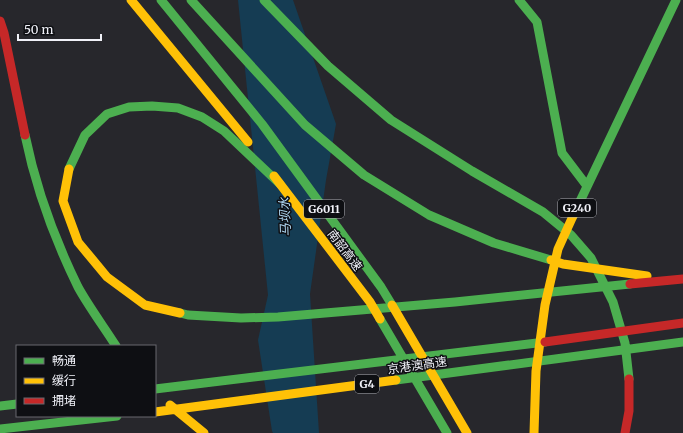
<svg xmlns="http://www.w3.org/2000/svg" width="683" height="433" viewBox="0 0 683 433" font-family="Merriweather,'Noto Sans SC',serif">
<style>
.water{fill:#153c53}
.lines{fill:none;stroke-linecap:round;stroke-linejoin:round}
.fast{stroke:#4caf50;stroke-width:9}
.slow{stroke:#ffc107;stroke-width:9}
.jam{stroke:#c62828;stroke-width:9}
.labels{text-anchor:middle;dominant-baseline:central;stroke-width:3;stroke-linejoin:round;paint-order:stroke}
.shield{fill:#0e0f13;stroke:#acadb3;stroke-width:1}
.shield-label{font-size:11px;font-weight:bold;fill:#f0f1f8}
.street-label{font-size:12px;fill:#f0f1f8;stroke:#0e0f13}
.water-label{font-size:13px;font-style:italic;fill:#b1d9f4;stroke:#0e0f13}
</style>
<rect width="100%" height="100%" fill="#27272c"/>
<path class="water" d="M 238,0 L 293,0 L 336,124 L 326,180 L 310,294 L 319,433 L 273,433 L 272,431 L 258,340 L 268,295 Z"/>
<g class="lines">
<path class="fast" d="M 161,0 L 262,124 L 381,287 L 392,305
M 191,0 L 305,125 L 364,175 L 429,215 L 494,243 L 551,260
M 264,0 L 328,66 L 391,120 L 472,171 L 543,212 L 571,235 L 591,258 L 613,302 L 625,343 L 629,379
M 519,0 L 537,22 L 562,153 L 587,186
M 25,135 C 36,189 54,238 78,287 C 89,307 104,327 116,346
M 69,169 L 85,135 L 107,114 L 129,107 L 152,106 L 178,108 L 202,117 L 224,131 L 280,184
M 573,216 L 676,0
M 180,313 L 188,315 L 241,318 L 278,317 L 455,302 L 630,284
M 380,319 L 447,433
M 396,380 L 683,342
M 155,389 L 545,342
M 0,406 L 17,404
M 0,429 L 117,416"/>
<path class="slow" d="M 131,0 L 248,142
M 69,169 L 63,201 L 78,242 L 107,277 L 145,305 L 180,313
M 274,176 L 370,302 L 380,319
M 551,260 L 563,264 L 647,276
M 392,305 L 467,433
M 170,405 L 204,433
M 155,412 L 396,380
M 534,433 L 536,371 L 545,305 L 558,249 L 573,216"/>
<path class="jam" d="M 0,21 L 4,33 L 25,135
M 630,284 L 683,279
M 545,342 L 683,323
M 625,433 L 629,411 L 629,379"/>
</g>
<g class="labels">
<g class="shield">
<rect x="558" y="199" width="38" height="18" rx="3"/>
<rect x="304" y="200" width="40" height="18" rx="3"/>
<rect x="355" y="375" width="24" height="18" rx="3"/>
</g>
<g class="shield-label">
<text x="577" y="208">G240</text>
<text x="324" y="209">G6011</text>
<text x="367" y="384">G4</text>
</g>
<g class="street-label">
<text transform="translate(345 250) rotate(53)">南韶高速</text>
<text transform="translate(417 365) rotate(-8)">京港澳高速</text>
</g>
<g class="water-label">
<text transform="translate(285 217) rotate(-92)">马坝水</text>
</g>
</g>
<rect x="16" y="345" width="140" height="72" fill="#0e0f13" stroke="#68696f"/>
<rect x="24" y="358" width="20" height="6" fill="#4caf50" stroke="#68696f"/>
<text x="52" y="365" font-size="12" fill="#f0f1f8">畅通</text>
<rect x="24" y="378" width="20" height="6" fill="#ffc107" stroke="#68696f"/>
<text x="52" y="385" font-size="12" fill="#f0f1f8">缓行</text>
<rect x="24" y="398" width="20" height="6" fill="#c62828" stroke="#68696f"/>
<text x="52" y="405" font-size="12" fill="#f0f1f8">拥堵</text>
<path d="M18 34v6h83v-6" fill="none" stroke="#f0f1f8" stroke-width="2"/>
<text x="24" y="34" font-size="12" fill="#f0f1f8" stroke="#0e0f13" stroke-width="3" paint-order="stroke">50 m</text>
</svg>
